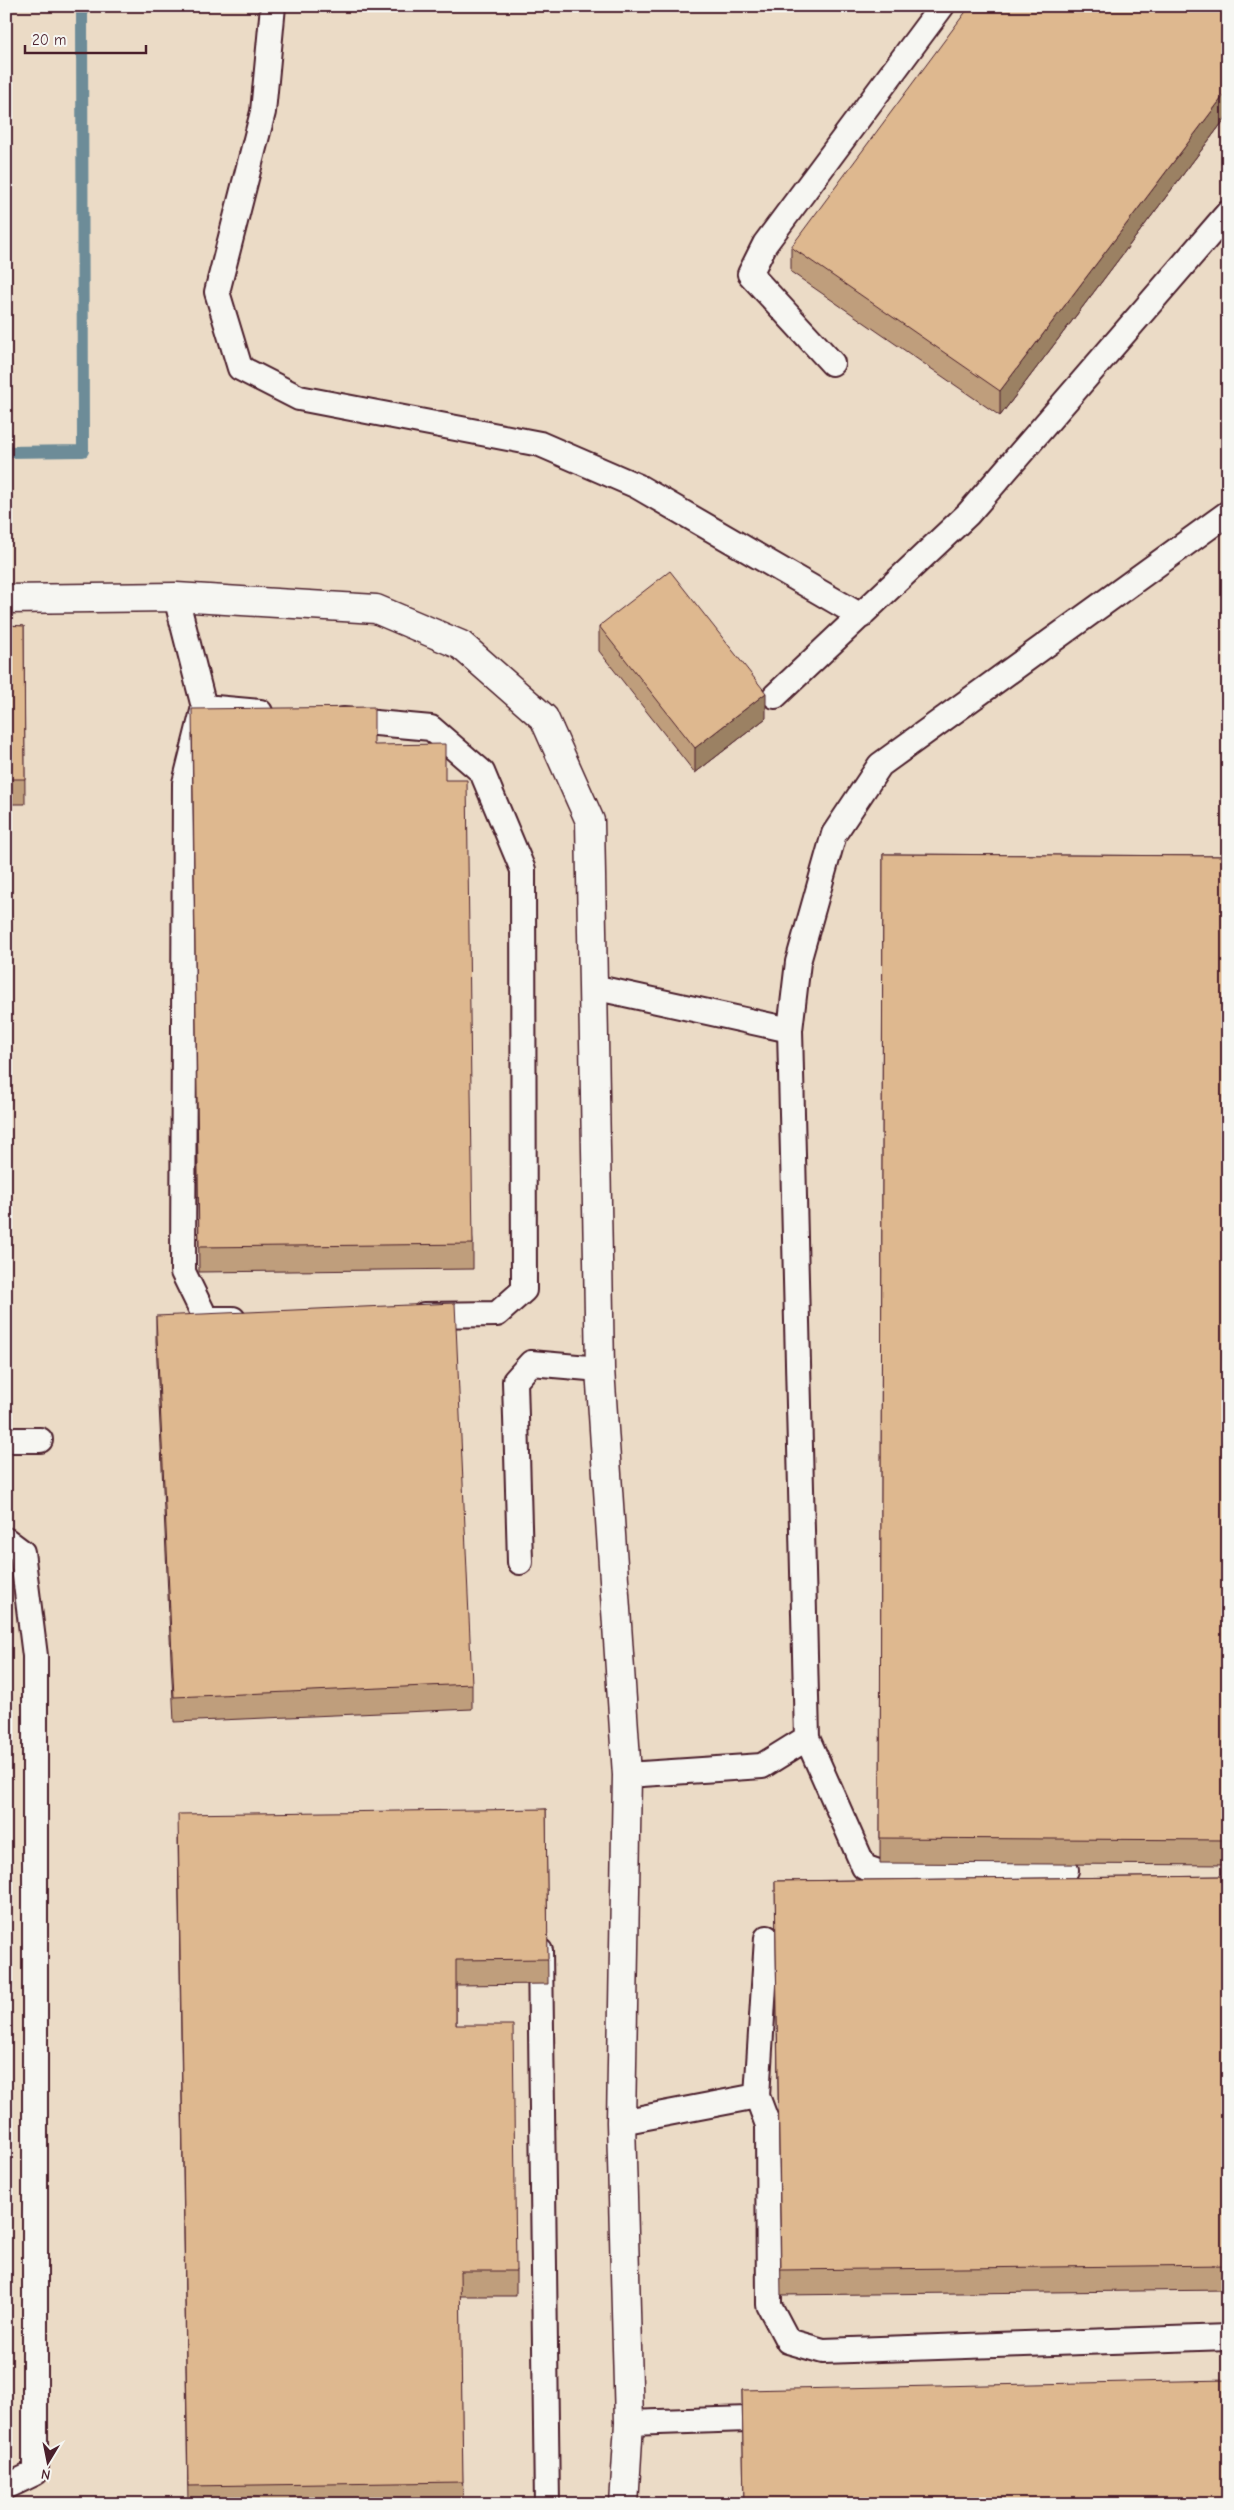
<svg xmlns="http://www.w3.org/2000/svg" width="1234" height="2510" viewBox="0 0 1234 2510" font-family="'Comic Neue',sans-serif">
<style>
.built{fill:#ebdbc6}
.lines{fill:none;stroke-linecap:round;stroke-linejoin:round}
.stream{stroke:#6d8c98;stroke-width:12}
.lane-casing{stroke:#4a1f2b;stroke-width:28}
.street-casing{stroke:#4a1f2b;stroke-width:31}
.lane{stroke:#f6f6f2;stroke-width:24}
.street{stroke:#f6f6f2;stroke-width:28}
.wall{fill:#bf9e7b;stroke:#4a1f2b}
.shaded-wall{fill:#9b8164;stroke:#4a1f2b}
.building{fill:#deb88f;stroke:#4a1f2b}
</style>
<rect width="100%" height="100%" fill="#f1eade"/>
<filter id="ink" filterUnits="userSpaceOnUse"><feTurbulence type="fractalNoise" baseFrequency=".02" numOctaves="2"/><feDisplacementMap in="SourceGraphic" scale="10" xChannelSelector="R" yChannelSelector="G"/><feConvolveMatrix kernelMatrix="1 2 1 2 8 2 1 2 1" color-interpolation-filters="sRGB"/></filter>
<g filter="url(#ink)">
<path class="built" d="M 6,6 L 1228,6 L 1228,2504 L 6,2504 Z"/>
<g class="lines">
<path class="stream" d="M 6,452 L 83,451 L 82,6"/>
<defs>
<path id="lane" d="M 273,6 L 263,112 L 217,292 L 240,368 L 299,398 L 540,444 L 637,486 L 861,616
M 832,363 L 750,274 L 765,244 L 942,6
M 176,597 L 204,707 L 185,783 L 183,1272 L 206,1319 L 233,1319
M 775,696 L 968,514 L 1228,213
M 204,707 L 260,712
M 343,720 L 431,728 L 482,772 L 523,870 L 524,1290 L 497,1314 L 424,1315
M 593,987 L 790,1030
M 6,1440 L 40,1440
M 6,1540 L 22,1552 L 35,1656 L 35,2473 L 6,2487
M 520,1562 L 515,1381 L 531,1363 L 600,1369
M 807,1738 L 864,1867 L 878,1872 L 1066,1870
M 627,1775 L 762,1766 L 807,1738 L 790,1030 L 798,962 L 834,834 L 880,765 L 1228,513
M 540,1951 L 547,2504
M 757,2096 L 767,1938
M 621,2122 L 757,2096 L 768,2125 L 769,2305 L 788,2341 L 823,2351 L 1228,2337
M 629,2423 L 774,2418"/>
<path id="street" d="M 6,599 L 176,597 L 376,609 L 461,645 L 544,718 L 590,821 L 600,1369 L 627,1775 L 621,2122 L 629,2423 L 624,2504"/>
</defs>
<use href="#lane" class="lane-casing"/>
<use href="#street" class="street-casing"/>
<use href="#lane" class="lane"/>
<use href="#street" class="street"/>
</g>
<path class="wall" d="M 1228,6 L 1228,115 L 1000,416 L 791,272 L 791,247 Z
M 6,625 L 24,626 L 25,804 L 6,804 Z
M 599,626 L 766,718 L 695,773 L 599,651 Z
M 192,734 L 374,745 L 445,780 L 473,1244 L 473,1269 L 199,1272 Z
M 883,854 L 1228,856 L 1228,1865 L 880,1863 Z
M 156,1316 L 472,1684 L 472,1709 L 174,1722 L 156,1341 Z
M 546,1809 L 548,1984 L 456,1985 L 456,2025 L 516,2271 L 516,2296 L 460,2296 L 463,2504 L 188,2504 L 178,1839 Z
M 1228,1876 L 1228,2290 L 781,2295 L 775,1881 Z
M 742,2390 L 1228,2504 L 744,2504 Z"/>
<path class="shaded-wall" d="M 1228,90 L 1228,115 L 1000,416 L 1000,391 Z
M 766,693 L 766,718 L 695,773 L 695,748 Z"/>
<path class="building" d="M 970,6 L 1228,6 L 1228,90 L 1000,391 L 791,247 Z
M 670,571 L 766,693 L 695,748 L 599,626 Z
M 6,625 L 24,626 L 25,779 L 6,779 Z
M 374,707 L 374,745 L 445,744 L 445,780 L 467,780 L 473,1244 L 199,1247 L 192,709 Z
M 883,854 L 1228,856 L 1228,1840 L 880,1838 Z
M 455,1303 L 472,1684 L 174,1697 L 156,1316 Z
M 546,1809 L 548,1959 L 456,1960 L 456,2025 L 513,2025 L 516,2271 L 460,2271 L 463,2482 L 188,2486 L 178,1814 Z
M 1228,1876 L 1228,2265 L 781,2270 L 775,1881 Z
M 1228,2380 L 1228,2504 L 744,2504 L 742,2390 Z"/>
</g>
<rect width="1234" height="2510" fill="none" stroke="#f6f6f2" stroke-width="25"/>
<rect x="12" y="12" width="1209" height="2485" fill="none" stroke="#4a1f2b" stroke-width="2" filter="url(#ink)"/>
<g transform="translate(48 2462) rotate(190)" stroke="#f6f6f2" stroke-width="4" paint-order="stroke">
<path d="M0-4L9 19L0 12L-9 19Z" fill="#4a1f2b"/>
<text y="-8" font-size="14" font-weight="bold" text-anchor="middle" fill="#4a1f2b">N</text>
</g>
<path d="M25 45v8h121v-8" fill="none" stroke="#4a1f2b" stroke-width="2.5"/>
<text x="32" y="45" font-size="15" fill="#4a1f2b" stroke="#f6f6f2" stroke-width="4" paint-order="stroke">20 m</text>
</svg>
